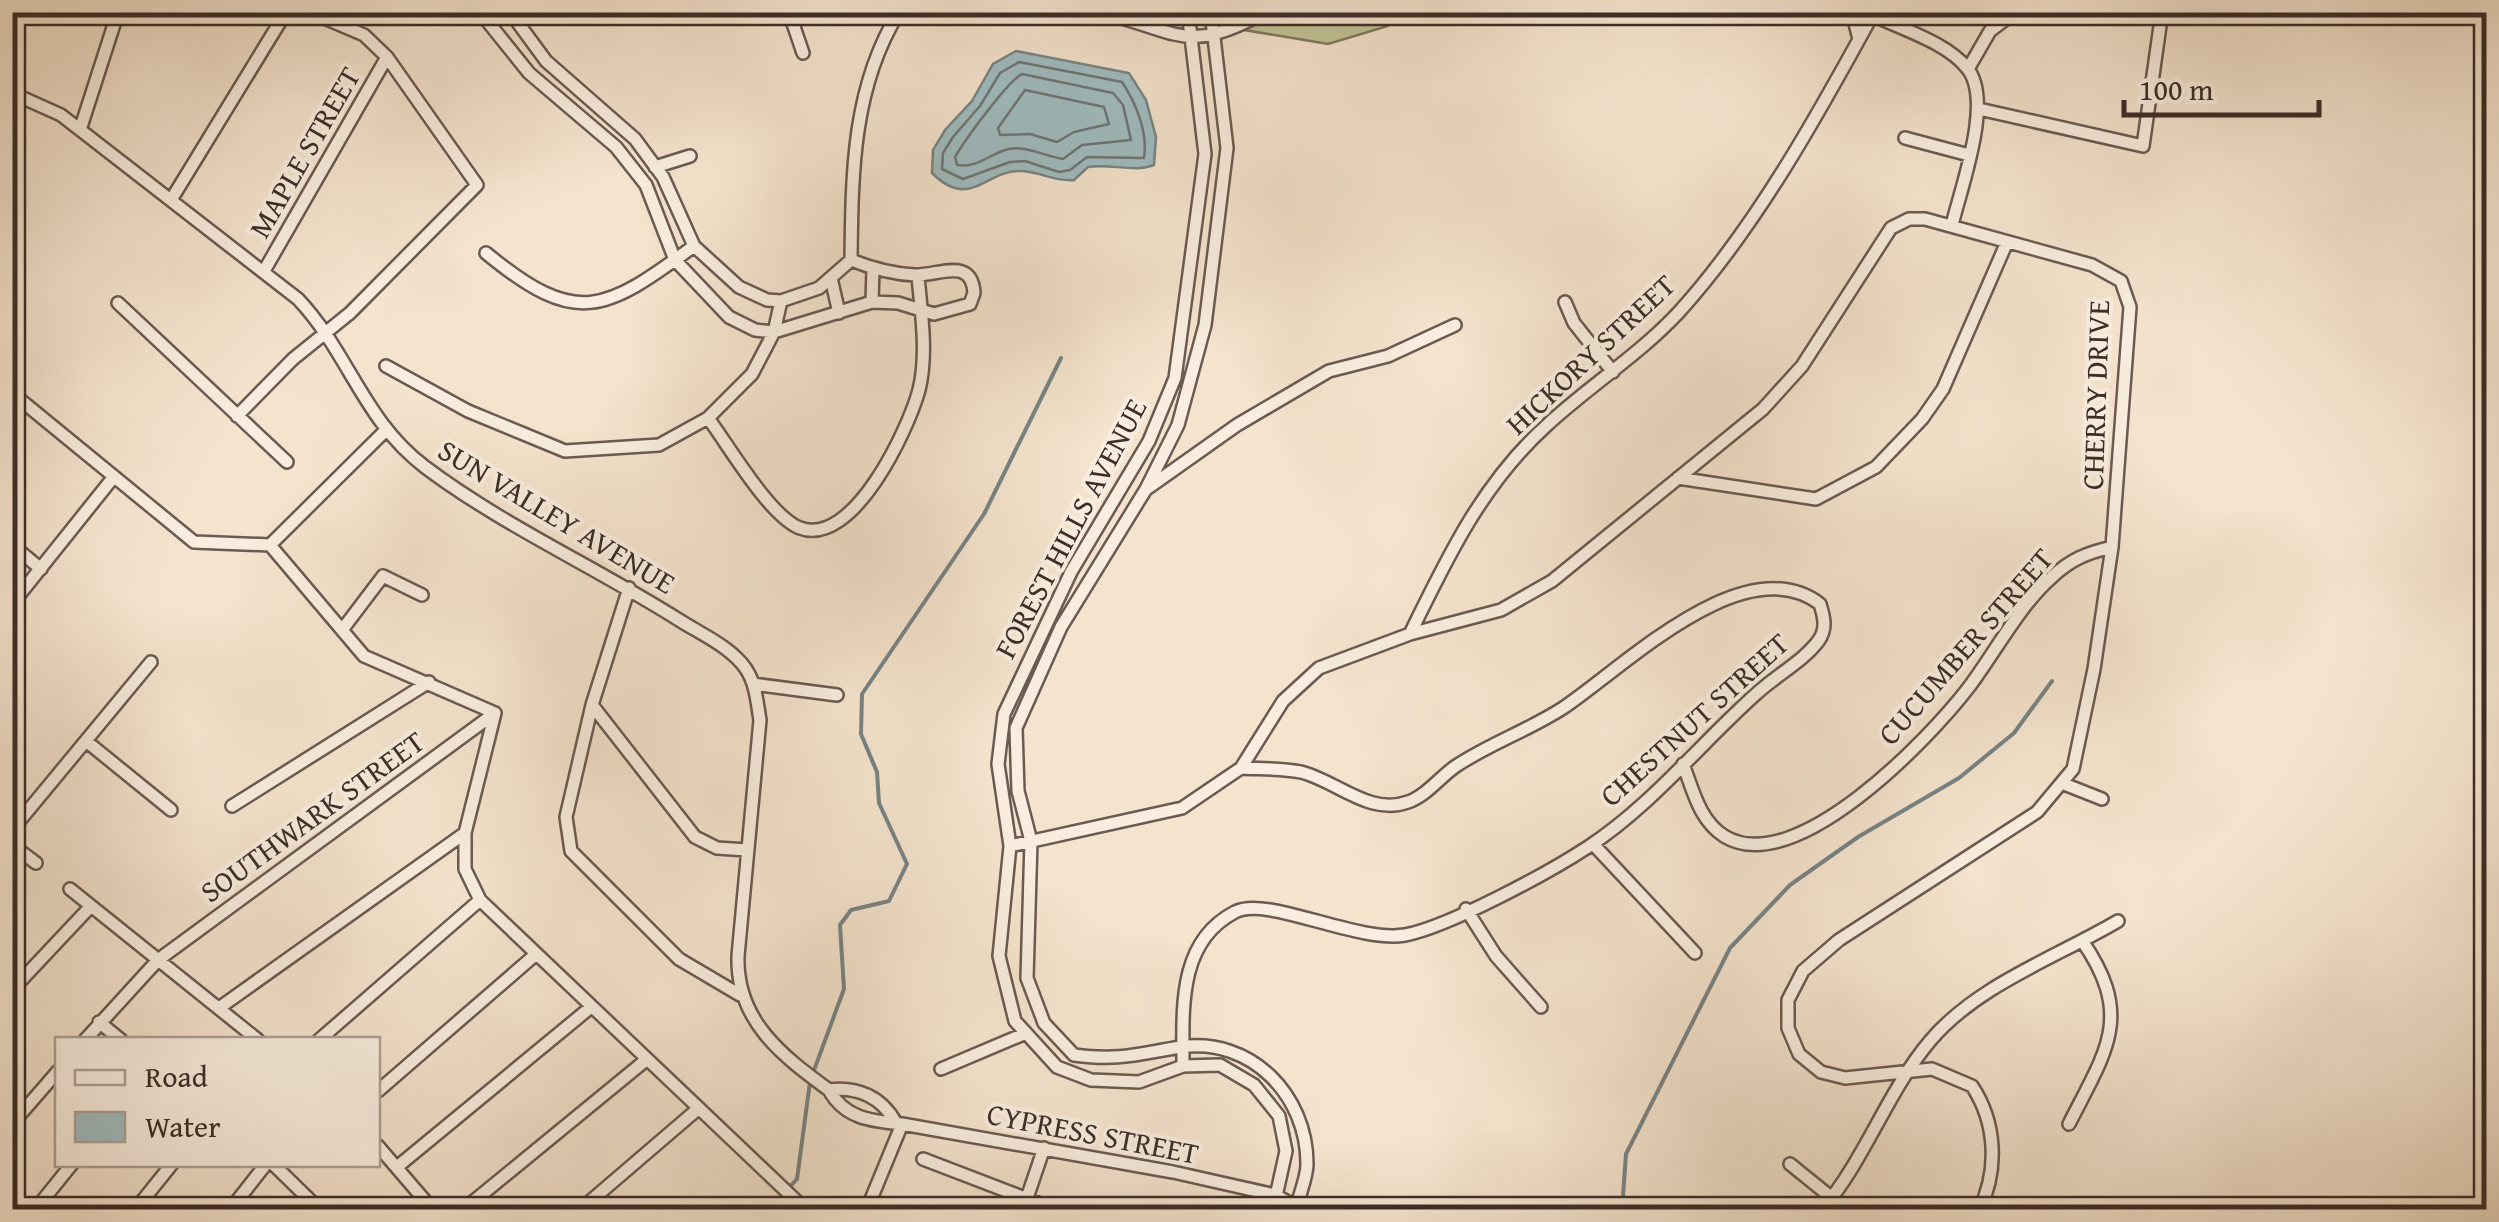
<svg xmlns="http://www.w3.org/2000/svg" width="2499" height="1222" viewBox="0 0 2499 1222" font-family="'Gentium Book Plus',serif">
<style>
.green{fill:#c1c294;stroke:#7e785e;stroke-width:2.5}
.water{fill:#9fbcc1;stroke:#778384;stroke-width:2.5}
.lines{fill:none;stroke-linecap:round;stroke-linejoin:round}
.shore{stroke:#6e7474;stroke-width:2.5}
.stream{stroke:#778384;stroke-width:4}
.minor-casing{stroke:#6a5a51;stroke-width:16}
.minor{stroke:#f8edde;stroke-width:11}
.labels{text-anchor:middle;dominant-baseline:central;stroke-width:8;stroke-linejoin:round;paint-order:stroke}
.street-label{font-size:30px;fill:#3c2d28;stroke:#f8edde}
</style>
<rect width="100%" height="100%" fill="#f4e3cd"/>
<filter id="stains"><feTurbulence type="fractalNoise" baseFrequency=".002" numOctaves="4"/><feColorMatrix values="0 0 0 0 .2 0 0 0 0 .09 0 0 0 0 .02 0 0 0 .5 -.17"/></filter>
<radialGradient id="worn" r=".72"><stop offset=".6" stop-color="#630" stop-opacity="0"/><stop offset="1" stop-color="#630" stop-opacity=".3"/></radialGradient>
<path class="green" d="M 1143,13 L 1398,13 L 1388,26 L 1328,44 Z"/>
<path class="water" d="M 1016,51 L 1129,73 L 1146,100 L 1156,137 L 1154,165 C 1135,173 1110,163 1088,167 L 1074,180 C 1054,182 1039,171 1020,171 C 986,170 970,211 932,173 L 933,150 L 945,130 L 972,101 L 993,64 Z"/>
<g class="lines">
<path class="shore" d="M 1019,62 L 1122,82 C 1136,103 1148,132 1144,158 L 1087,157 L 1070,170 L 1059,172 L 1025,161 L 1010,162 L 963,179 L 942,169 L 943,153 L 953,137 L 980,106 L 1000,73 Z
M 1022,74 L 1113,93 L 1123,105 L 1131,140 L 1082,145 L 1063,159 C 1043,156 1025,144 1005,150 C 987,156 977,168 957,165 L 955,157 C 964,141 1008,81 1022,74 Z
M 1025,90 L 1104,107 L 1109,124 L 1074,132 L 1057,142 L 1030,134 L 1000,135 L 998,128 Z"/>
<path class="stream" d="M 813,1073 L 844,989 L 840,925 L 851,910 L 889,901 L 907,864 L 879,803 L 877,772 L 861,734 L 862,694 L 984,514 L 1061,358
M 768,1210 L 797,1179 L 810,1082
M 1622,1210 L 1626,1154 L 1730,948 L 1790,885 L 1858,837 L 1959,778 L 2014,733 L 2052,681"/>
<defs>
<path id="minor" d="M 480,12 L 529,73 L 616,147 L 646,185 L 675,260 L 729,317 L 755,330 L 774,332 L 872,302 L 898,303 L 934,314 L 970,304 L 974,293 C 972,256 937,276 915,275 C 893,274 871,268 851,260
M 510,12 L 546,61 L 635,139 L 663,177 L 694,246 L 739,287 L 767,300 L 781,301 L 819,288 L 851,260
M 705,12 L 705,16
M 789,12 L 803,53
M 1097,12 C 1176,28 1183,58 1265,12
M 1188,12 L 1205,154 L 1175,378 L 1149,441 L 1071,572 L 1004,714 L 998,764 L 1010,846 L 999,956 L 1015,1021 L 1057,1067 L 1091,1080 L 1139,1082 L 1183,1066 L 1220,1065 L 1254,1085 L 1279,1116 L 1286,1151 L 1273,1210
M 1211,12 L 1227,148 L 1205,325 L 1178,425 L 1146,489 L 1061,627 L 1016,728 L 1018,791 L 1031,841 L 1027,978 L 1044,1023 L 1074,1055 C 1121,1061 1137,1054 1181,1047 C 1251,1037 1307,1095 1307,1164 C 1307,1178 1299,1195 1296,1210
M 1852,12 L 1859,39
M 1873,15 C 1901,29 1946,42 1967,68 C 1994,100 1961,187 1952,225
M 1968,69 L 1990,31 L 2015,12
M 12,93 L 61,115 L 298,299 C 349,353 363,420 425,467 C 502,525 597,568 679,620 C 701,634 731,647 746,669 C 756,684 757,703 760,720 L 738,956 C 736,1020 781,1055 829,1090 C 845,1119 872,1121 902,1124 L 1173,1172 L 1275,1195 L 1303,1210
M 1979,109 L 2143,146 L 2162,12
M 80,130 L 118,12
M 1905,138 L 1969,155
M 655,167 L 690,156
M 171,200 L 286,12
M 486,253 C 577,328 604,312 694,246
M 851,260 C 852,175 852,87 899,12
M 264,271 L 387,57
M 831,278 L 839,313
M 872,302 L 873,268
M 1565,302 L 1574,323 L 1613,372
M 118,303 L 287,462
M 386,366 L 468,411 L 565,451 L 659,445 L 708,418 L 752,374 L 774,332 L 781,301
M 12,393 L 194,542 L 270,545 L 385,431
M 237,416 L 293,359 L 350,313 L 477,185 L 387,57 L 364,35 L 310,12
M 708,418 C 729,446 770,517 800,528 C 853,548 908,430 919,390 C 928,353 921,312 918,276
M 1678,478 L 1816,499 L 1876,467 L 1922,419 L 1943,389 L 2007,242
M 1148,488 L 1237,425 L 1329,371 L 1388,356 L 1455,325
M 12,545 L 41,569
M 270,545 L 364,656 L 495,713
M 629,588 L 592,705 L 566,817 L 571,851 L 679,959 L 740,995
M 12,604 L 112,479
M 342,630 L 383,576 L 422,595
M 1410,634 C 1447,558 1482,484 1546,426 C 1589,386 1639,355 1679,312 C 1756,227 1819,113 1874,12
M 753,684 L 837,695
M 592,705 L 695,837 L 717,848 L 747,850
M 495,713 L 465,833 L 465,869 L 480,900 L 806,1210
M 86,741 L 171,810
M 1683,764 C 1693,790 1699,820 1724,836 C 1795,880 1930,738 1969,687 C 1996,651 2019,606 2052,577 C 2071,559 2087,553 2112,547
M 2064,784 L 2102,799
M 232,806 L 429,682
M 12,830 L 151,662
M 1593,844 L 1695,953
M 12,845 L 36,863
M 1010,846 L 1182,808 L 1241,768 L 1283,701 L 1319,668 L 1410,634 L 1501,610 L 1552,581 L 1763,409 L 1802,366 L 1891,228 L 1909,219 L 1925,219 L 2092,265 L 2121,281 L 2130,307 L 2112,547 L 2094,669 L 2073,769 L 2037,812 L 1839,940 L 1803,971 L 1788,1000 L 1788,1028 L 1799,1054 L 1821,1072 L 1845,1078 L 1932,1069 L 1972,1086 C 1996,1122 1999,1170 1979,1210
M 70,889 L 258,1040
M 1466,909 L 1496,956 L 1541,1007
M 12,990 L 91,906
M 219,1008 L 465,833
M 99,1022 L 121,1040
M 85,1040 L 158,960 L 495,713
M 319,1040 L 480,900
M 1183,1066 C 1183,1010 1177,942 1235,912 C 1266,895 1357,943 1405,935 C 1448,927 1550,872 1588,847 C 1651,806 1701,743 1756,694 C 1775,676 1804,661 1819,640 C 1827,628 1824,617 1820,604 C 1744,546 1622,669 1563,708 C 1529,730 1489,744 1456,766 C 1440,777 1426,796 1408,802 C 1369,816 1337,781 1301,772 C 1282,768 1261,769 1241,768
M 941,1069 L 1026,1033
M 829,1090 C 857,1086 882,1097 896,1123
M 378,1091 L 535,955
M 12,1124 L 58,1071
M 2069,1124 C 2106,1051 2134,1017 2083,942
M 378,1146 L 433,1210
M 923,1159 L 1056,1210
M 273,1164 L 320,1210
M 1790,1164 L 1832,1198
M 397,1167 L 591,1007
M 1027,1198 L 1044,1148
M 867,1209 L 902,1124
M 35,1210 L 72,1164
M 135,1210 L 172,1164
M 230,1210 L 266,1164
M 463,1210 L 646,1060
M 580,1210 L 699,1108
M 1822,1210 C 1866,1158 1887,1092 1930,1041 C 1977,985 2057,957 2118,921"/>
</defs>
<use href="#minor" class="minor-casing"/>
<use href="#minor" class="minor"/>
</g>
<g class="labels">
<g class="street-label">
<text transform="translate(304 152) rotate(-60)">MAPLE STREET</text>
<text transform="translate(1590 354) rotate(-43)">HICKORY STREET</text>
<text transform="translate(2095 395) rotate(-88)">CHERRY DRIVE</text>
<text transform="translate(557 516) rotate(31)">SUN VALLEY AVENUE</text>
<text transform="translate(1070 528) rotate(-62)">FOREST HILLS AVENUE</text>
<text transform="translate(1965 646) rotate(-49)">CUCUMBER STREET</text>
<text transform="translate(1694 719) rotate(-42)">CHESTNUT STREET</text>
<text transform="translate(312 816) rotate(-36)">SOUTHWARK STREET</text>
<text transform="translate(1093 1133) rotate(11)">CYPRESS STREET</text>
</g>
</g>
<rect width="2499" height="1222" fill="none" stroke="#f4e3cd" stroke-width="50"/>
<rect x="15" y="15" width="2469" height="1192" fill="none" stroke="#3c2d28" stroke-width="5"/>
<rect x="25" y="25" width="2449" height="1172" fill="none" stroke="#3c2d28" stroke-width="2.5"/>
<rect x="55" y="1037" width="325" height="130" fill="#f8edde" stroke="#ada095" stroke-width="2.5"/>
<rect x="75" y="1070" width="50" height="15" fill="#f8edde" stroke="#ada095" stroke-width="2.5"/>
<text x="145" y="1087" font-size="30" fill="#3c2d28">Road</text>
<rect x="75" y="1112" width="50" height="30" fill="#9fbcc1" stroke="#ada095" stroke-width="2.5"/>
<text x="145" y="1137" font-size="30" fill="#3c2d28">Water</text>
<path d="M2124 100v15h195v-15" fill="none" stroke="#3c2d28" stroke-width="5"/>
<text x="2139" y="100" font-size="30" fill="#3c2d28" stroke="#f8edde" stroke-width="8" paint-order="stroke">100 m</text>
<rect width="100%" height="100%" filter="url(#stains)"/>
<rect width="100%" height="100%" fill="url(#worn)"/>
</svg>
